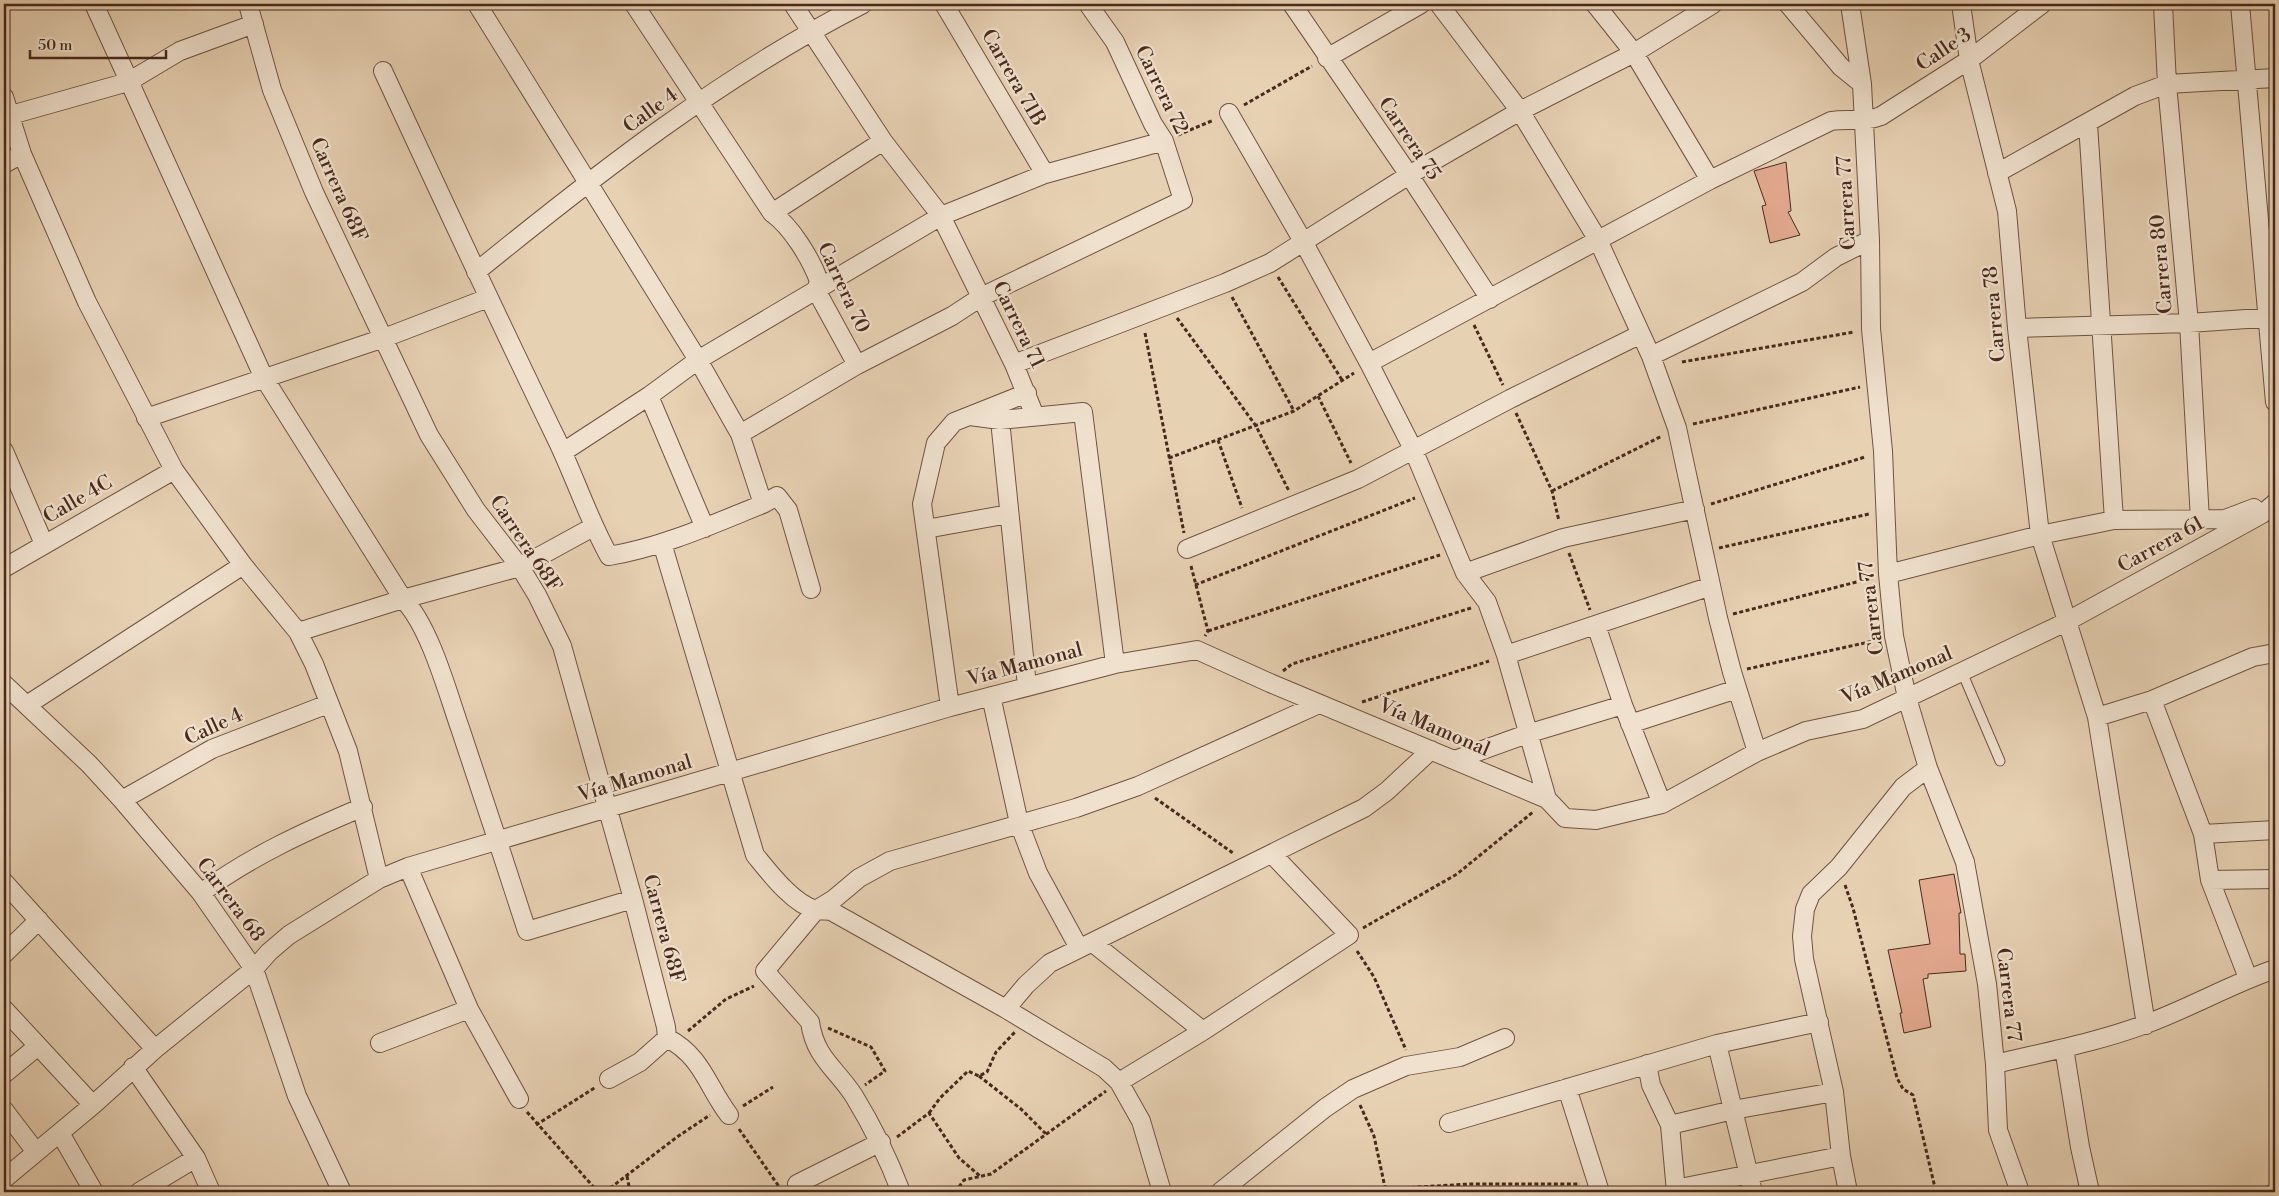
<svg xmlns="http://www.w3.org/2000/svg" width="2279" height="1196" viewBox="0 0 2279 1196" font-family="'Libre Bodoni',serif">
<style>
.building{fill:#e4aa90;stroke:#48291d}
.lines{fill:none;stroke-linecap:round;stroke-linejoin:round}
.service-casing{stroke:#705342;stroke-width:11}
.minor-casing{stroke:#705342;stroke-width:20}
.path{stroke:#48291d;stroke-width:3;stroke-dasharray:4 2.5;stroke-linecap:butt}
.service{stroke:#efe1ce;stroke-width:9}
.minor{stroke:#efe1ce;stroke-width:18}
.labels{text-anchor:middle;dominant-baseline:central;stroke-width:4.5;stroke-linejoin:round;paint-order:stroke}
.street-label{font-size:20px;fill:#48291d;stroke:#efe1ce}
</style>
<rect width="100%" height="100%" fill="#e7d1b3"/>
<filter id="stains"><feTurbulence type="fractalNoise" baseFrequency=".004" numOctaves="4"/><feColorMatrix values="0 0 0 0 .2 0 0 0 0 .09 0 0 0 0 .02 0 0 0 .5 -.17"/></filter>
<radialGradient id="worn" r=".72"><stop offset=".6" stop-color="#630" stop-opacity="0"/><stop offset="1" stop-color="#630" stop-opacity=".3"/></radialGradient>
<path class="building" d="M 1786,162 L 1791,211 L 1788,212 L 1800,235 L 1770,243 L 1762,206 L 1766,205 L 1754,171 Z
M 1954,874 L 1961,913 L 1959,913 L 1960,954 L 1965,954 L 1966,971 L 1928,974 L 1928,978 L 1923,979 L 1931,1027 L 1904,1033 L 1900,1013 L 1902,1013 L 1888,950 L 1930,944 L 1919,880 Z"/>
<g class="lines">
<defs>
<path id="service" d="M 1962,672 L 2000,761"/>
<path id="minor" d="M 94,4 L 264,378 L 403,599 C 430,627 447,691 460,728 C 483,796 505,863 527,931 L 633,899
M 248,4 L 272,90 L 314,192 L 429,435 L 476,510 L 520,567 L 537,595 L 562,646 L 633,899 L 666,1027 L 667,1038 C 702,1056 707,1086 729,1115
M 477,4 L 698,360 L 740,434 L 763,504
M 634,4 L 772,213 C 791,226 811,259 819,281 L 816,290 L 857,365
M 793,4 L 883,141 L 941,216 L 1014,364 L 1035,416
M 944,4 L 1045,174
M 1292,4 L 1409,175 L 1490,299
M 1439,4 L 1520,111 L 1598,240 L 1651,356 L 1677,428 L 1718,618 L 1732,672 L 1757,752
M 1595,4 L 1634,53 L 1710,180
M 1788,4 L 1841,67 L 1862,84
M 1850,4 L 1862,84 L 1870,240 L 1871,329 L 1883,451 L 1888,574 L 1894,636 L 1907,698 L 1928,768 L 1965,862 L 1987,984 L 1995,1064 L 1998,1130 L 2020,1192
M 1961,4 L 1969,60 L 2007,211 L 2017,328 L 2040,535 L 2097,717 L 2146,1025
M 2163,4 L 2167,84 L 2189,323 L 2200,520
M 2240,4 L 2275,402
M 1327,58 L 1421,4
M 383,71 C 440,194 497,317 556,438 C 575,477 588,518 609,556 C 663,547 713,524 763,504 L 777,496 L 788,510 L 811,589
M 4,97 L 22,154 L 87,302 L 174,470 L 243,565 L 298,632 L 314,664 L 348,751 L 379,879
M 1229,113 L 1304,243 L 1369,363 L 1413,449 L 1465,573 L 1487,602 L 1506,655 L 1547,799
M 11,115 L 128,82 L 180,51 L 254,24
M 2088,124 L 2114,520
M 4,164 L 22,154
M 1997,173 L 2135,96 L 2167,84 L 2275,78
M 772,213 L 883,141
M 476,272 C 598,173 723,75 863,4
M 2017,328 L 2189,323 L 2275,317
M 1651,356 L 1802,282 L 1836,257 L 1870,240
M 1369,363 L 1710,180 L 1831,121 C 1848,118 1864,123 1881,116 L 1969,60 L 2042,4
M 1014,364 L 1225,283 L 1270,263 L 1409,175 L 1520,111 L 1634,53 L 1713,4
M 649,396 L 705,528
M 970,416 L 1000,420 L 1083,412 L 1115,664
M 146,418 L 384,338 L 488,298
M 1000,420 L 1027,686
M 740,434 L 857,365 L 952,316 L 981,297 L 1183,200 L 1164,141 L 1153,124 L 1115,42 L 1088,4
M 4,451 L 44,544
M 563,452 L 649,396 L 698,360 L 941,216 L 1045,174 L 1164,141
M 926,529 L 1009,514
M 662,543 L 755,855 C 769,872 793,904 816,910 C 820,911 826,910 831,911 L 1006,1009 L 1104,1068 L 1119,1082 L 1141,1121 L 1162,1192
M 1187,549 L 1358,479 L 1510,399 L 1641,334
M 4,568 L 174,470
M 1465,573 L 1563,538 L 1695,509
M 1888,574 L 2040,535 L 2114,520 L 2225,519 L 2254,508
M 1596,625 L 1623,705 L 1662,804
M 298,632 L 403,599 L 520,567 L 593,527
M 1506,655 L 1711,586
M 4,684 L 89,764 L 122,800 L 201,893 L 254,969 L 297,1096 L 342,1192
M 991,696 L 1019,823 L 1038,873 L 1079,948
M 2152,700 L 2203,834 L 2210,880 L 2248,978
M 27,705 L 243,565
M 950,707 L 922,504 L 936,443 L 954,422 L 1027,393
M 2097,717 L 2152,700 L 2253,657 L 2275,653
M 1630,724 L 1737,689
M 1455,760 L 1527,734 L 1623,705
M 122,800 L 212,749 L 328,704
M 2203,834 L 2275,830
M 408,867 L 469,1009 L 519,1099
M 2210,880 L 2275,879
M 4,882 L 155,1049
M 201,893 C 251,856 306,831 363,807
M 1093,943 L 1203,1031
M 4,954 L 39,920
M 4,1009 L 93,1105
M 1006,1009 L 1026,985 L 1050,963 L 1364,808 L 1387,791 L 1431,750
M 380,1043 L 469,1009
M 1717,1044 L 1753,1192
M 2064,1048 L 2080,1147 L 2090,1192
M 1647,1064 L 1651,1085 L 1670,1125 L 1676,1192
M 1995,1064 C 2045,1052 2098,1042 2146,1024 C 2190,1008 2231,984 2275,969
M 133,1067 L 196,1158 L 211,1192
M 4,1074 L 38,1046
M 609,1079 L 640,1062 L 667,1038
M 1119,1082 L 1203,1031 L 1349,935 L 1272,854
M 1567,1088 L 1600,1192
M 4,1110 L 36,1152
M 1449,1123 L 1717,1044 L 1819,1022
M 1670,1125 L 1733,1110 L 1834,1092
M 60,1133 L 94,1192
M 4,1179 L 93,1105 L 155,1049 L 254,969 L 269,952 L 289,935 L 379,879 L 408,867 L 950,707 L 1115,664 L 1197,650 L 1270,683 L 1547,799 L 1565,818 L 1596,820 L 1662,804 L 1757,752 L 1806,731 L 1863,719 L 2066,622 L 2262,514 L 2275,503
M 797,1184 L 881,1142
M 1675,1189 L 1841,1156
M 139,1192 L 196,1158
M 901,1192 C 888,1158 873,1127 854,1096 C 836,1068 815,1058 810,1022 L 765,971 L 816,910 L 834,899 L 859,878 L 890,861 L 1076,808 L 1138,786 L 1319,704
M 1220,1192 L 1325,1108 L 1353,1089 L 1406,1066 L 1460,1057 L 1505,1038
M 1848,1192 L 1841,1156 L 1834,1092 L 1804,959 L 1802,936 L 1805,909 L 1811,894 L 1839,867 L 1903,787 L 1928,768"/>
</defs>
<use href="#service" class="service-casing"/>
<use href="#minor" class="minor-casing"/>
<path class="path" d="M 1244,105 L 1312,66
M 1178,135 L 1214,120
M 1278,277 L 1342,380
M 1232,297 L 1294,411
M 1177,318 L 1256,426 L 1289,491
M 1474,325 L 1503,385
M 1145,333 L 1184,533
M 1682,362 L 1854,332
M 1318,396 L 1351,463
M 1516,413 L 1552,491 L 1559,521
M 1693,424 L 1860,387
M 1218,440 L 1242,508
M 1169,458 L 1294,411 L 1354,373
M 1552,491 L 1662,436
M 1711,504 L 1865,457
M 1719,548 L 1869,514
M 1569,553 L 1590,610
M 1191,566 L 1208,631 L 1205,636
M 1195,585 L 1415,498
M 1733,614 L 1872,578
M 1208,631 L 1440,555
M 1747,669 L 1878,640
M 1283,671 L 1292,664 L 1471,608
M 1362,702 L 1489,661
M 1155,798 L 1233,853
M 1845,885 L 1853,908 L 1897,1078 L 1903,1089 L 1913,1095 L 1936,1192
M 1363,928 L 1457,874 L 1533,812
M 1357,951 L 1374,977 L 1406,1050
M 828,1028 L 871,1047 L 885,1071 L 865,1085
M 688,1031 L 726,999 L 754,986
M 979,1076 L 1021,1109 L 1046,1134
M 1360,1105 L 1374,1136 L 1386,1192
M 743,1106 L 773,1087
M 527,1112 L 598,1192
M 929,1113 L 940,1098 L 968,1071 L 979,1076 L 987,1072 L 996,1052 L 1015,1032
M 536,1125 L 596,1087
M 739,1129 L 780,1188
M 897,1137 L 929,1113 L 959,1158 L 980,1176
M 627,1176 L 630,1192
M 1385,1189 L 1469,1184 L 1580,1184
M 605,1192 L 677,1137 L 710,1115
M 955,1192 L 964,1180 L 991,1174 L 1106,1091
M 2260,1192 L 2275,1182"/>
<use href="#service" class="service"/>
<use href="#minor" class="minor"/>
</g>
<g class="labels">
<g class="street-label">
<text transform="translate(1944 50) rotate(-34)">Calle 3</text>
<text transform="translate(1013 78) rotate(60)">Carrera 71B</text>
<text transform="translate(1161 90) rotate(64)">Carrera 72</text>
<text transform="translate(651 111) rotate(-36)">Calle 4</text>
<text transform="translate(1409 139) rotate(56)">Carrera 75</text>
<text transform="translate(338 190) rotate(66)">Carrera 68F</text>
<text transform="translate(1847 203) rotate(-93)">Carrera 77</text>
<text transform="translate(2162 264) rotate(-95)">Carrera 80</text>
<text transform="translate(843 288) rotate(65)">Carrera 70</text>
<text transform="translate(1995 314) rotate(-95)">Carrera 78</text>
<text transform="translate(1018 325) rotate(64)">Carrera 71</text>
<text transform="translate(78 500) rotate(-30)">Calle 4C</text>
<text transform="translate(525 544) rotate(56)">Carrera 68F</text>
<text transform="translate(2161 545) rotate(-29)">Carrera 61</text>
<text transform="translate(1872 608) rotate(-97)">Carrera 77</text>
<text transform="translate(1025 665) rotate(-15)">Vía Mamonal</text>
<text transform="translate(1897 676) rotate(-23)">Vía Mamonal</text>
<text transform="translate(214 727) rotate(-25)">Calle 4</text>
<text transform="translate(1434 728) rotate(23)">Vía Mamonal</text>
<text transform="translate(635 779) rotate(-17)">Vía Mamonal</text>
<text transform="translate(230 900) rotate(53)">Carrera 68</text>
<text transform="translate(663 929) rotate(75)">Carrera 68F</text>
<text transform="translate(2008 995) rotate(83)">Carrera 77</text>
</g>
</g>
<rect width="2279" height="1196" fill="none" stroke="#e7d1b3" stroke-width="20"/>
<rect x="5" y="5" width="2269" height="1186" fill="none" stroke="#48291d" stroke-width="2.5"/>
<rect x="10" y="10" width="2259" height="1176" fill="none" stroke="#48291d"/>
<path d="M30 50v8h136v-8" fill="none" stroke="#48291d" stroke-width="2.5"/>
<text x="38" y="50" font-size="15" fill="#48291d" stroke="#efe1ce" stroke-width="4" paint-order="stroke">50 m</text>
<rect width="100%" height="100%" filter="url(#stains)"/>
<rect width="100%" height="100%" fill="url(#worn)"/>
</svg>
